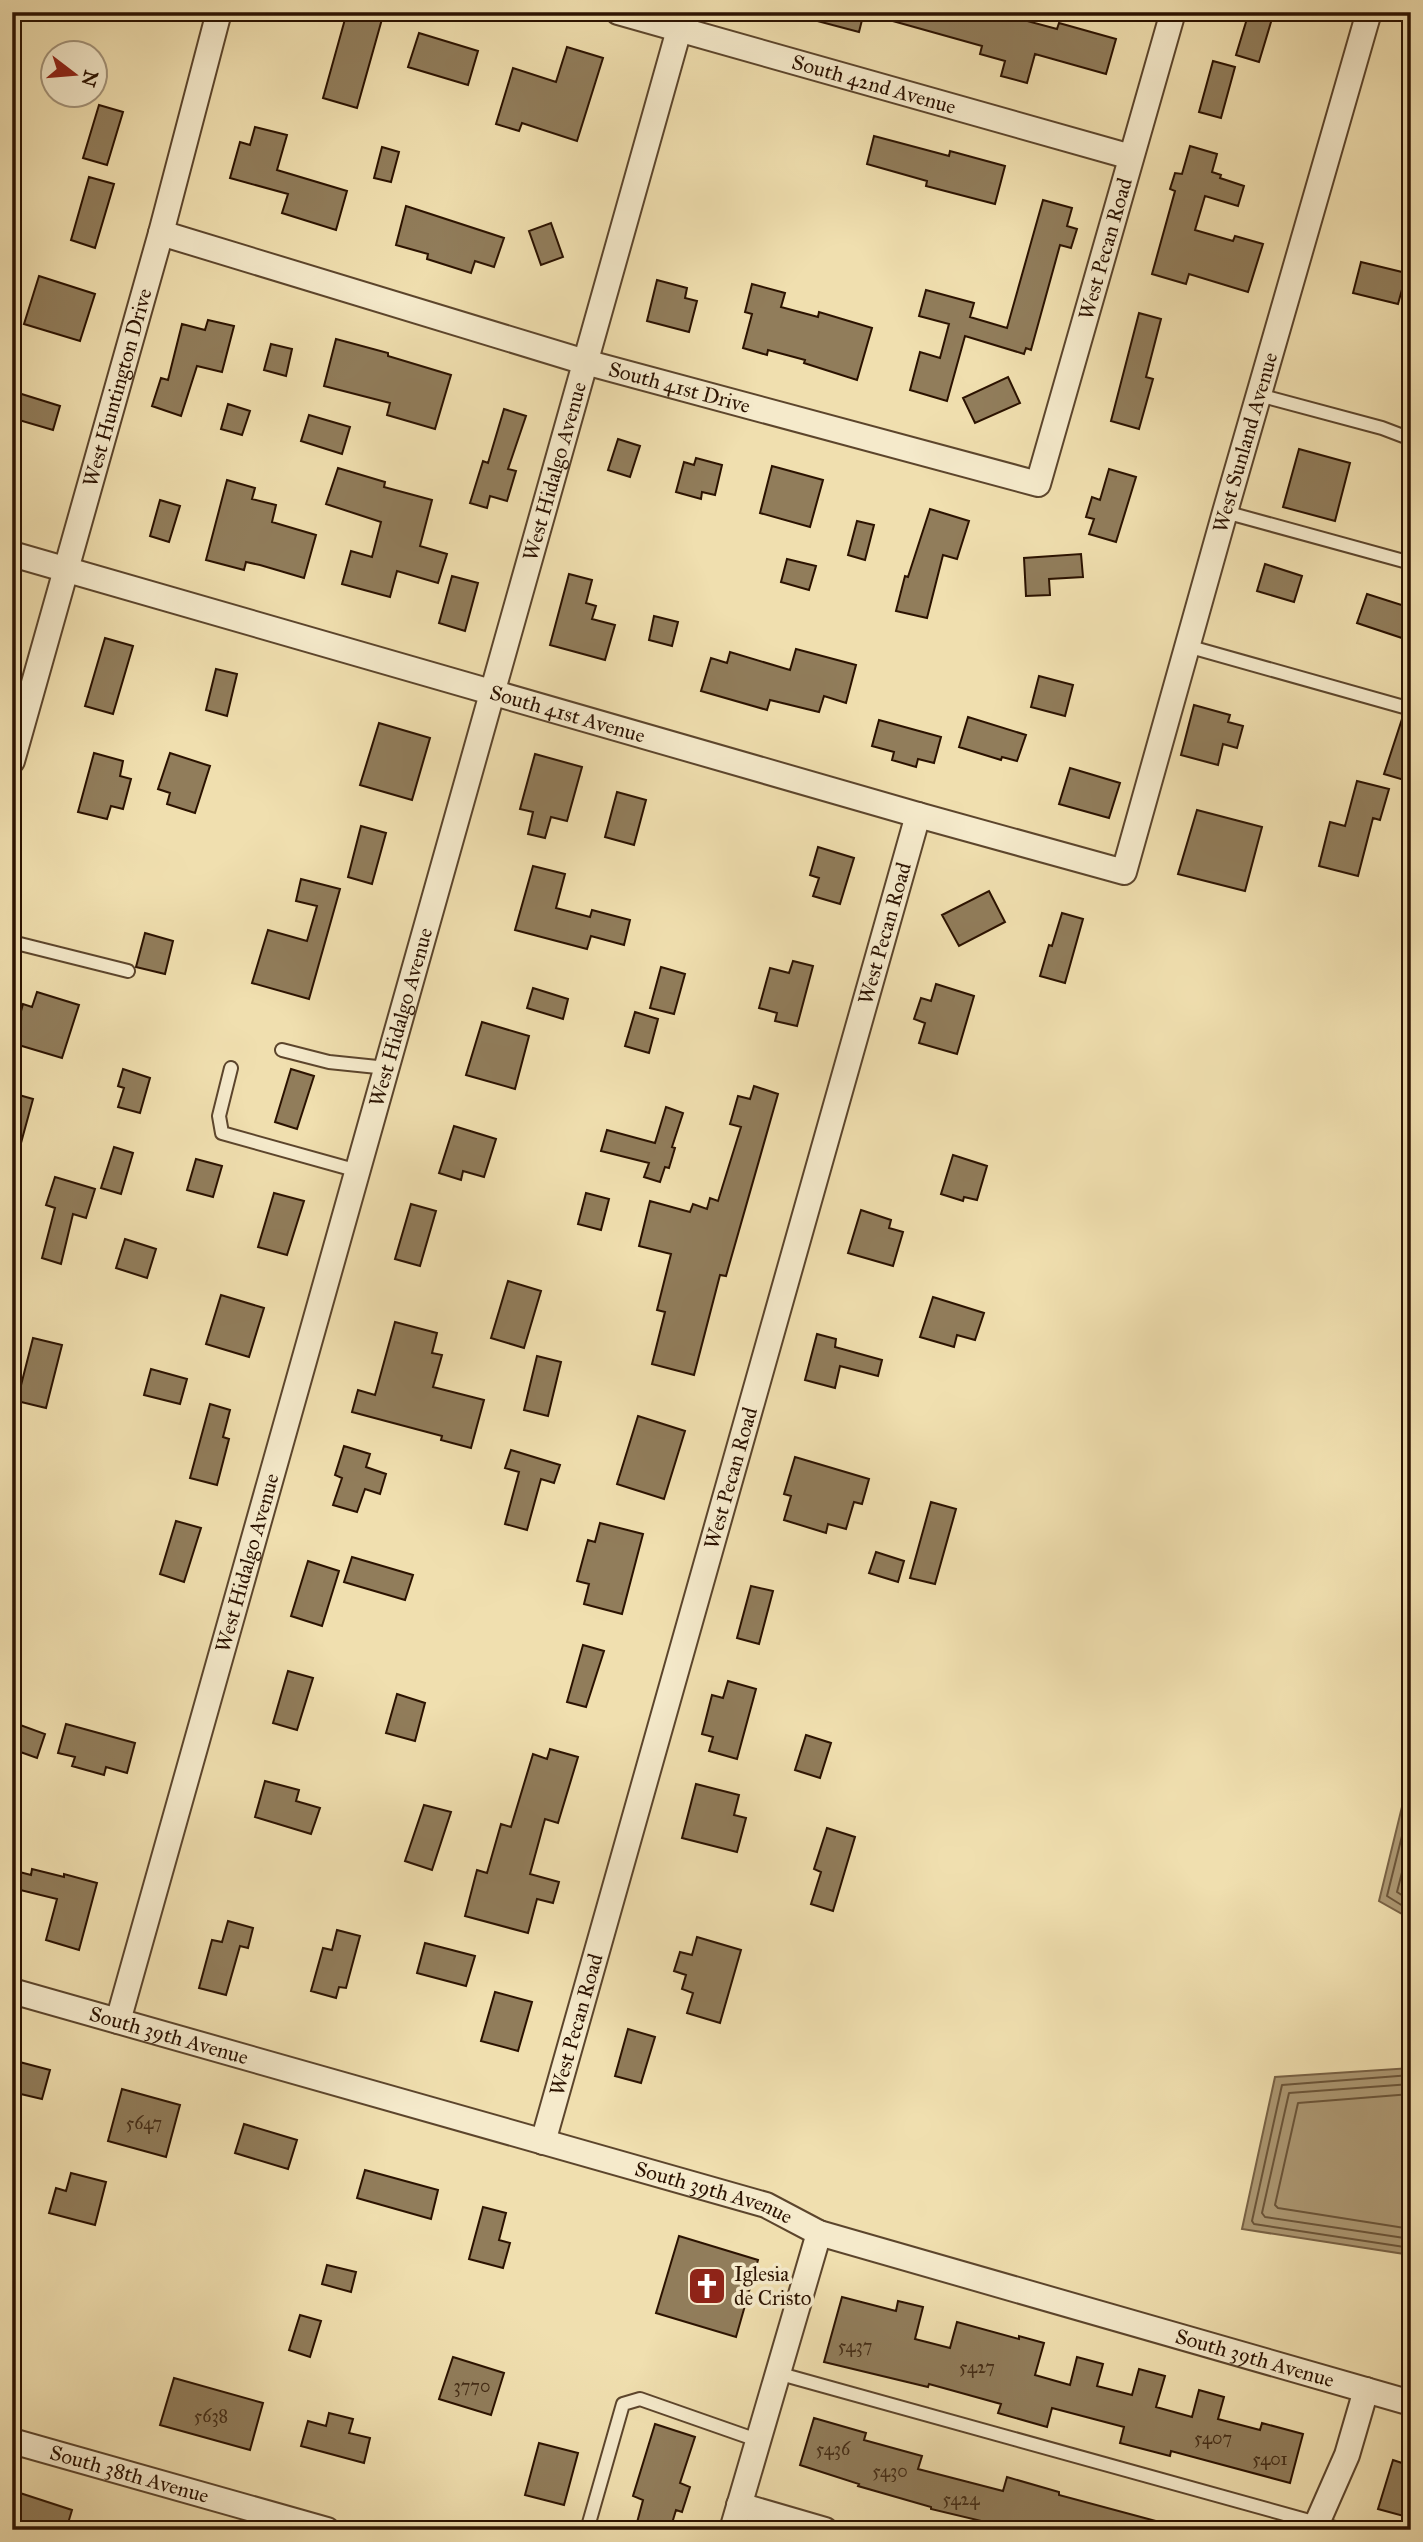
<svg xmlns="http://www.w3.org/2000/svg" width="1423" height="2542" viewBox="0 0 1423 2542" font-family="'IM FELL Great Primer',serif">
<style>
.water{fill:#ad9974;stroke:#796346;stroke-width:2}
.lines{fill:none;stroke-linecap:round;stroke-linejoin:round}
.shore{stroke:#6c563a;stroke-width:2}
.building{fill:#917d5b;stroke:#2b1200;stroke-width:2}
.lane-casing{stroke:#5c452c;stroke-width:16}
.street-casing{stroke:#5c452c;stroke-width:28}
.lane{stroke:#f5eacb;stroke-width:12}
.street{stroke:#f5eacb;stroke-width:24}
.labels{text-anchor:middle;dominant-baseline:central;stroke-width:7;stroke-linejoin:round;paint-order:stroke}
.number-label{font-size:18px;fill:#442d17}
.street-label{font-size:21px;fill:#2b1200;stroke:#f5eacb}
.poi-label{font-size:21px;fill:#2b1200;stroke:#f5eacb;text-anchor:start}
</style>
<rect width="100%" height="100%" fill="#f0dfaf"/>
<filter id="stains"><feTurbulence type="fractalNoise" baseFrequency=".00286" numOctaves="4"/><feColorMatrix values="0 0 0 0 .2 0 0 0 0 .09 0 0 0 0 .02 0 0 0 .5 -.17"/></filter>
<radialGradient id="worn" r=".72"><stop offset=".6" stop-color="#630" stop-opacity="0"/><stop offset="1" stop-color="#630" stop-opacity=".3"/></radialGradient>
<path class="water" d="M 1411,1770 L 1411,1919 L 1379,1901 Z
M 1411,2068 L 1411,2255 L 1242,2229 L 1275,2077 Z"/>
<g class="lines">
<path class="shore" d="M 1411,1800 L 1387,1896 L 1411,1911
M 1411,1837 L 1397,1892 L 1411,1901
M 1411,2075 L 1282,2085 L 1252,2221 L 1254,2224 L 1411,2248
M 1411,2084 L 1289,2093 L 1262,2213 L 1265,2217 L 1411,2239
M 1411,2094 L 1298,2103 L 1275,2205 L 1278,2208 L 1411,2229"/>
</g>
<path class="building" d="M 347,12 L 384,12 L 357,108 L 323,98 Z
M 807,12 L 864,12 L 859,32 L 806,18 Z
M 883,12 L 994,12 L 1057,29 L 1059,23 L 1116,39 L 1106,74 L 1035,54 L 1027,83 L 1001,76 L 1005,61 L 980,54 L 982,46 L 882,18 Z
M 1249,12 L 1274,12 L 1259,62 L 1236,55 Z
M 419,33 L 478,51 L 468,85 L 408,67 Z
M 567,47 L 603,58 L 577,141 L 522,123 L 519,131 L 496,124 L 513,68 L 556,82 Z
M 1213,61 L 1235,67 L 1221,118 L 1199,112 Z
M 99,105 L 123,112 L 107,165 L 83,158 Z
M 255,127 L 287,135 L 277,170 L 347,191 L 336,230 L 282,213 L 288,194 L 230,178 L 240,142 L 250,145 Z
M 874,136 L 949,156 L 950,151 L 1005,166 L 995,204 L 926,186 L 927,181 L 867,164 Z
M 1190,146 L 1217,154 L 1212,172 L 1221,175 L 1220,178 L 1244,186 L 1238,206 L 1205,196 L 1195,230 L 1233,241 L 1235,236 L 1263,244 L 1248,292 L 1189,274 L 1186,284 L 1152,274 L 1175,191 L 1170,189 L 1175,173 L 1182,174 Z
M 382,147 L 399,152 L 391,182 L 374,178 Z
M 89,177 L 114,184 L 95,248 L 71,240 Z
M 1043,200 L 1072,208 L 1067,226 L 1077,229 L 1071,248 L 1060,245 L 1031,350 L 1026,348 L 1024,354 L 965,336 L 947,401 L 910,390 L 920,352 L 940,358 L 949,324 L 919,316 L 926,290 L 974,303 L 970,317 L 1007,328 Z
M 406,206 L 504,238 L 494,267 L 475,261 L 471,273 L 427,259 L 428,254 L 396,245 Z
M 551,223 L 563,257 L 541,265 L 529,231 Z
M 1361,262 L 1402,272 L 1406,275 L 1398,304 L 1353,293 Z
M 39,276 L 95,294 L 80,341 L 24,324 Z
M 657,280 L 687,288 L 685,298 L 697,301 L 689,332 L 647,321 Z
M 752,284 L 785,293 L 781,307 L 818,317 L 819,312 L 872,328 L 857,380 L 804,363 L 805,360 L 768,350 L 767,355 L 743,348 L 752,314 L 745,312 Z
M 1139,313 L 1161,319 L 1146,377 L 1153,379 L 1139,429 L 1111,421 Z
M 208,320 L 234,326 L 222,372 L 197,366 L 181,416 L 152,406 L 161,378 L 168,380 L 182,324 L 205,330 Z
M 336,339 L 388,353 L 388,356 L 451,375 L 435,429 L 387,415 L 390,403 L 324,386 Z
M 271,344 L 292,349 L 286,376 L 264,370 Z
M 1008,377 L 1020,403 L 975,423 L 963,398 Z
M 12,391 L 60,406 L 53,430 L 12,418 Z
M 228,404 L 250,411 L 242,435 L 221,429 Z
M 504,409 L 526,416 L 508,469 L 516,471 L 507,501 L 490,496 L 487,508 L 470,503 L 483,461 L 488,463 Z
M 309,415 L 350,427 L 342,454 L 301,441 Z
M 618,439 L 640,446 L 630,477 L 608,470 Z
M 1299,449 L 1350,463 L 1335,521 L 1283,507 Z
M 696,458 L 722,465 L 715,495 L 702,492 L 701,499 L 676,492 L 684,462 L 694,465 Z
M 772,466 L 823,480 L 810,527 L 760,513 Z
M 338,468 L 385,482 L 384,487 L 432,500 L 420,546 L 447,554 L 438,583 L 397,571 L 390,597 L 342,584 L 351,551 L 372,557 L 381,522 L 326,504 Z
M 1109,469 L 1136,477 L 1116,542 L 1089,534 L 1094,519 L 1086,517 L 1092,497 L 1100,500 Z
M 227,480 L 255,488 L 252,499 L 276,505 L 272,522 L 316,535 L 304,578 L 260,565 L 246,562 L 244,570 L 206,560 Z
M 160,500 L 180,506 L 169,542 L 150,536 Z
M 930,509 L 969,521 L 957,559 L 943,555 L 927,618 L 896,611 L 905,576 L 908,577 Z
M 857,521 L 874,525 L 865,560 L 848,555 Z
M 1081,554 L 1083,577 L 1049,579 L 1050,595 L 1026,596 L 1024,558 Z
M 787,559 L 816,566 L 809,590 L 781,582 Z
M 1265,564 L 1302,576 L 1294,602 L 1257,591 Z
M 569,574 L 592,580 L 586,603 L 596,606 L 592,619 L 615,625 L 605,660 L 550,645 Z
M 452,576 L 478,583 L 465,631 L 439,623 Z
M 1367,594 L 1411,608 L 1411,641 L 1357,623 Z
M 654,616 L 678,622 L 672,646 L 649,640 Z
M 105,638 L 133,646 L 113,714 L 85,706 Z
M 796,649 L 856,665 L 846,703 L 824,696 L 819,712 L 770,700 L 767,710 L 701,691 L 711,658 L 727,663 L 730,652 L 790,670 Z
M 216,669 L 237,674 L 227,716 L 206,710 Z
M 1039,676 L 1073,685 L 1065,716 L 1031,707 Z
M 1194,705 L 1230,715 L 1228,722 L 1243,726 L 1237,748 L 1223,744 L 1218,765 L 1181,755 Z
M 1403,716 L 1411,718 L 1411,782 L 1384,774 Z
M 968,717 L 1026,735 L 1017,761 L 1002,757 L 1001,760 L 959,747 Z
M 879,720 L 941,737 L 934,763 L 918,759 L 916,767 L 892,760 L 894,752 L 872,746 Z
M 379,723 L 430,738 L 412,800 L 360,785 Z
M 94,753 L 123,761 L 120,776 L 131,779 L 123,809 L 111,806 L 107,819 L 78,812 Z
M 170,753 L 210,766 L 195,813 L 167,804 L 170,793 L 158,789 Z
M 535,754 L 582,767 L 567,821 L 551,817 L 545,838 L 528,834 L 533,812 L 520,809 Z
M 1070,768 L 1120,783 L 1109,818 L 1059,804 Z
M 1357,781 L 1389,789 L 1380,820 L 1373,818 L 1358,876 L 1319,866 L 1330,822 L 1345,826 Z
M 617,792 L 646,800 L 634,845 L 605,837 Z
M 1197,810 L 1262,827 L 1245,891 L 1178,874 Z
M 361,826 L 386,833 L 372,884 L 348,877 Z
M 818,847 L 854,858 L 840,904 L 813,896 L 819,878 L 810,875 Z
M 533,866 L 565,874 L 556,908 L 590,917 L 592,910 L 630,920 L 624,945 L 591,936 L 587,949 L 515,930 Z
M 301,879 L 340,889 L 309,999 L 252,983 L 268,930 L 307,941 L 317,906 L 296,901 Z
M 989,891 L 1005,922 L 959,946 L 942,915 Z
M 1062,913 L 1083,919 L 1065,983 L 1040,976 L 1049,945 L 1052,946 Z
M 145,933 L 173,941 L 165,974 L 136,967 Z
M 793,961 L 813,966 L 797,1026 L 775,1021 L 777,1013 L 759,1008 L 770,968 L 789,973 Z
M 661,967 L 685,974 L 674,1014 L 650,1008 Z
M 936,984 L 974,996 L 957,1054 L 919,1043 L 925,1023 L 914,1019 L 921,998 L 931,1001 Z
M 533,988 L 568,999 L 563,1019 L 527,1008 Z
M 37,992 L 79,1005 L 62,1058 L 12,1043 L 23,1004 L 32,1007 Z
M 635,1012 L 658,1019 L 649,1053 L 625,1046 Z
M 482,1022 L 529,1036 L 515,1089 L 466,1075 Z
M 123,1069 L 150,1078 L 140,1113 L 118,1107 L 124,1088 L 118,1086 Z
M 291,1069 L 314,1076 L 297,1129 L 275,1122 Z
M 754,1086 L 778,1094 L 726,1276 L 720,1275 L 694,1375 L 652,1364 L 665,1312 L 657,1310 L 671,1254 L 639,1246 L 650,1201 L 690,1212 L 693,1204 L 707,1209 L 710,1198 L 718,1201 L 741,1127 L 730,1124 L 738,1096 L 750,1099 Z
M 12,1093 L 33,1099 L 18,1154 L 12,1154 Z
M 666,1107 L 683,1113 L 672,1147 L 675,1148 L 669,1168 L 665,1167 L 660,1182 L 644,1177 L 649,1163 L 601,1151 L 607,1130 L 655,1143 Z
M 454,1126 L 496,1139 L 484,1177 L 463,1171 L 461,1180 L 439,1173 Z
M 114,1147 L 133,1153 L 121,1194 L 101,1188 Z
M 953,1155 L 987,1166 L 977,1200 L 964,1197 L 963,1201 L 941,1194 Z
M 196,1159 L 222,1166 L 213,1197 L 187,1190 Z
M 55,1177 L 95,1189 L 86,1218 L 73,1214 L 61,1264 L 42,1258 L 55,1208 L 46,1205 Z
M 274,1193 L 304,1201 L 287,1255 L 258,1247 Z
M 586,1193 L 609,1199 L 601,1230 L 578,1224 Z
M 411,1204 L 436,1211 L 420,1266 L 395,1259 Z
M 861,1210 L 891,1220 L 889,1228 L 903,1232 L 893,1266 L 848,1253 Z
M 125,1239 L 156,1249 L 147,1278 L 116,1268 Z
M 508,1281 L 541,1291 L 524,1348 L 491,1338 Z
M 221,1295 L 264,1308 L 249,1357 L 206,1344 Z
M 933,1297 L 984,1313 L 975,1340 L 957,1335 L 954,1347 L 920,1337 Z
M 395,1322 L 437,1333 L 432,1353 L 442,1355 L 433,1387 L 484,1400 L 471,1448 L 441,1440 L 442,1436 L 352,1412 L 358,1390 L 375,1395 Z
M 817,1334 L 836,1339 L 835,1347 L 882,1360 L 878,1376 L 840,1366 L 835,1388 L 805,1380 Z
M 33,1338 L 62,1345 L 46,1408 L 17,1401 Z
M 537,1356 L 561,1362 L 548,1416 L 524,1410 Z
M 151,1369 L 187,1379 L 180,1404 L 144,1395 Z
M 210,1404 L 230,1410 L 223,1437 L 229,1439 L 217,1485 L 190,1478 Z
M 638,1416 L 685,1431 L 664,1499 L 617,1484 Z
M 344,1446 L 370,1454 L 366,1467 L 386,1474 L 380,1494 L 365,1489 L 357,1512 L 333,1505 L 342,1478 L 335,1475 Z
M 511,1450 L 560,1465 L 554,1483 L 541,1479 L 527,1530 L 505,1524 L 519,1472 L 505,1468 Z
M 795,1457 L 869,1479 L 862,1504 L 854,1502 L 846,1529 L 828,1524 L 826,1533 L 784,1520 L 791,1496 L 784,1494 Z
M 931,1502 L 956,1509 L 935,1584 L 910,1578 Z
M 176,1521 L 201,1528 L 184,1582 L 160,1574 Z
M 600,1523 L 643,1534 L 622,1614 L 584,1604 L 589,1584 L 577,1581 L 588,1540 L 595,1542 Z
M 876,1552 L 904,1561 L 898,1582 L 869,1573 Z
M 352,1557 L 413,1575 L 405,1600 L 344,1582 Z
M 308,1561 L 339,1571 L 322,1626 L 291,1616 Z
M 751,1586 L 773,1591 L 759,1644 L 737,1638 Z
M 583,1645 L 604,1651 L 586,1707 L 567,1702 Z
M 288,1671 L 313,1678 L 297,1730 L 273,1723 Z
M 728,1681 L 756,1689 L 737,1759 L 709,1751 L 713,1737 L 702,1734 L 712,1695 L 723,1698 Z
M 397,1694 L 425,1703 L 415,1741 L 386,1733 Z
M 12,1722 L 45,1734 L 37,1758 L 12,1749 Z
M 66,1724 L 135,1743 L 127,1773 L 106,1767 L 104,1775 L 72,1766 L 75,1757 L 58,1753 Z
M 806,1735 L 831,1743 L 820,1778 L 795,1770 Z
M 550,1749 L 578,1757 L 558,1823 L 545,1819 L 530,1874 L 559,1882 L 553,1903 L 537,1899 L 528,1933 L 465,1916 L 477,1870 L 487,1873 L 501,1824 L 511,1827 L 533,1754 L 547,1759 Z
M 265,1781 L 299,1790 L 296,1801 L 320,1808 L 311,1834 L 255,1817 Z
M 696,1784 L 739,1795 L 734,1815 L 746,1818 L 737,1852 L 682,1838 Z
M 424,1805 L 451,1812 L 432,1870 L 405,1861 Z
M 827,1828 L 855,1837 L 833,1911 L 811,1904 L 821,1872 L 814,1869 Z
M 32,1869 L 64,1877 L 64,1874 L 97,1883 L 79,1950 L 46,1940 L 57,1899 L 12,1888 L 12,1870 L 31,1875 Z
M 228,1921 L 253,1928 L 248,1948 L 240,1946 L 226,1995 L 199,1988 L 212,1940 L 222,1942 Z
M 337,1930 L 360,1936 L 346,1988 L 339,1987 L 336,1998 L 311,1991 L 323,1948 L 332,1950 Z
M 697,1937 L 741,1950 L 720,2023 L 687,2013 L 693,1993 L 682,1989 L 686,1975 L 674,1971 L 680,1952 L 692,1955 Z
M 425,1943 L 475,1956 L 466,1986 L 417,1973 Z
M 495,1992 L 532,2002 L 518,2051 L 481,2041 Z
M 628,2029 L 655,2037 L 641,2083 L 615,2076 Z
M 12,2060 L 50,2070 L 42,2099 L 12,2092 Z
M 122,2089 L 180,2105 L 166,2157 L 108,2141 Z
M 244,2124 L 297,2140 L 288,2169 L 235,2153 Z
M 365,2170 L 438,2190 L 431,2219 L 357,2198 Z
M 71,2173 L 106,2182 L 95,2225 L 49,2213 L 56,2188 L 66,2191 Z
M 483,2207 L 506,2213 L 499,2240 L 510,2243 L 503,2268 L 469,2259 Z
M 679,2236 L 758,2260 L 736,2337 L 656,2313 Z
M 327,2265 L 356,2272 L 351,2292 L 322,2284 Z
M 842,2297 L 896,2311 L 898,2301 L 923,2307 L 915,2339 L 950,2348 L 957,2322 L 1019,2339 L 1019,2336 L 1044,2343 L 1035,2375 L 1070,2385 L 1077,2357 L 1103,2364 L 1097,2386 L 1132,2395 L 1139,2369 L 1165,2376 L 1156,2407 L 1192,2417 L 1199,2390 L 1224,2397 L 1218,2419 L 1260,2430 L 1262,2423 L 1303,2434 L 1290,2483 L 1171,2451 L 1170,2456 L 1120,2443 L 1124,2427 L 1052,2408 L 1047,2427 L 998,2413 L 1001,2404 L 929,2384 L 928,2387 L 824,2362 Z
M 300,2315 L 321,2321 L 310,2357 L 289,2350 Z
M 453,2357 L 504,2373 L 491,2415 L 439,2399 Z
M 174,2378 L 263,2403 L 250,2450 L 160,2425 Z
M 329,2413 L 353,2419 L 349,2433 L 370,2438 L 364,2463 L 301,2446 L 308,2421 L 326,2426 Z
M 814,2418 L 866,2433 L 864,2440 L 922,2456 L 918,2469 L 1003,2491 L 1007,2477 L 1059,2492 L 1059,2495 L 1167,2524 L 1166,2530 L 1019,2530 L 931,2509 L 931,2507 L 858,2486 L 859,2484 L 800,2465 Z
M 655,2424 L 695,2437 L 680,2483 L 690,2487 L 682,2512 L 676,2510 L 670,2530 L 635,2530 L 643,2500 L 633,2496 Z
M 539,2443 L 578,2453 L 564,2505 L 525,2495 Z
M 1393,2460 L 1411,2466 L 1411,2518 L 1378,2509 Z
M 20,2493 L 72,2510 L 66,2530 L 12,2530 L 12,2516 Z"/>
<g class="lines">
<defs>
<path id="lane" d="M 1259,395 L 1382,428 L 1411,439
M 1225,512 L 1411,563
M 1187,646 L 1411,709
M 12,942 L 128,971
M 282,1050 L 329,1062 L 387,1068
M 231,1068 L 219,1116 L 222,1133 L 358,1171
M 777,2373 L 1342,2530
M 587,2530 L 623,2404 L 640,2399 L 757,2440"/>
<g id="street">
<path id="s1" d="M 618,12 L 1131,157"/>
<path id="s2" d="M 161,233 L 585,362 L 1038,484 L 1173,12"/>
<path id="s3" d="M 12,554 L 918,815 L 1124,872 L 1225,512 L 1369,12"/>
<path id="s4" d="M 12,761 L 161,233 L 219,12"/>
<path id="s5" d="M 12,1991 L 766,2205 L 819,2233 L 1411,2403"/>
<path id="s6" d="M 118,2021 L 684,12"/>
<path id="s7" d="M 543,2142 L 918,815"/>
<path id="s8" d="M 12,2441 L 327,2530"/>
<path d="M 739,2505 L 825,2530"/>
<path d="M 732,2530 L 819,2233"/>
<path d="M 1314,2530 L 1347,2455 L 1366,2390"/>
</g>
</defs>
<use href="#lane" class="lane-casing"/>
<use href="#street" class="street-casing"/>
<use href="#lane" class="lane"/>
<use href="#street" class="street"/>
</g>
<defs>
<symbol id="church-square" viewBox="-11 -11 22 22"><rect x="-9" y="-9" width="18" height="18" rx="4" fill="#8f2418" stroke="#f5eacb"/><path d="M-1.2-6h2.4v3.5h3.3v2.4h-3.3V6h-2.4V-.1h-3.3v-2.4h3.3Z" fill="#fff"/></symbol>
</defs>
<g fill-rule="evenodd">
<use href="#church-square" x="685" y="2264" width="44" height="44"/>
</g>
<g class="labels">
<g class="number-label">
<text x="144" y="2123">5647</text>
<text x="855" y="2346">5437</text>
<text x="977" y="2367">5427</text>
<text x="472" y="2386">3770</text>
<text x="211" y="2416">5638</text>
<text x="1213" y="2438">5407</text>
<text x="833" y="2449">5436</text>
<text x="1270" y="2459">5401</text>
<text x="890" y="2471">5430</text>
<text x="961" y="2499">5424</text>
</g>
<g class="street-label">
<text stroke="none"><textPath href="#s1" startOffset="266">South 42nd Avenue</textPath></text>
<text stroke="none"><textPath href="#s2" startOffset="1157">West Pecan Road</textPath></text>
<text stroke="none"><textPath href="#s4" startOffset="388">West Huntington Drive</textPath></text>
<text stroke="none"><textPath href="#s2" startOffset="541">South 41st Drive</textPath></text>
<text stroke="none"><textPath href="#s3" startOffset="1603">West Sunland Avenue</textPath></text>
<text stroke="none"><textPath href="#s6" startOffset="1610">West Hidalgo Avenue</textPath></text>
<text stroke="none"><textPath href="#s3" startOffset="578">South 41st Avenue</textPath></text>
<text stroke="none"><textPath href="#s7" startOffset="1256">West Pecan Road</textPath></text>
<text stroke="none"><textPath href="#s6" startOffset="1043">West Hidalgo Avenue</textPath></text>
<text stroke="none"><textPath href="#s7" startOffset="690">West Pecan Road</textPath></text>
<text stroke="none"><textPath href="#s6" startOffset="476">West Hidalgo Avenue</textPath></text>
<text stroke="none"><textPath href="#s7" startOffset="122">West Pecan Road</textPath></text>
<text stroke="none"><textPath href="#s5" startOffset="163">South 39th Avenue</textPath></text>
<text stroke="none"><textPath href="#s5" startOffset="730">South 39th Avenue</textPath></text>
<text stroke="none"><textPath href="#s5" startOffset="1297">South 39th Avenue</textPath></text>
<text stroke="none"><textPath href="#s8" startOffset="122">South 38th Avenue</textPath></text>
</g>
<g class="poi-label">
<text x="734" y="2274">Iglesia<tspan x="734" dy="24">de Cristo</tspan></text>
</g>
</g>
<rect width="1423" height="2542" fill="none" stroke="#f0dfaf" stroke-width="42"/>
<rect x="14" y="14" width="1395" height="2514" fill="none" stroke="#2b1200" stroke-width="3.5"/>
<rect x="21" y="21" width="1381" height="2500" fill="none" stroke="#2b1200" stroke-width="2"/>
<g transform="translate(74 74) rotate(106)"><circle r="33" fill="#f5eacb" stroke="#a4947a" stroke-width="2"/>
<path d="M0-5L12 26L0 18L-12 26Z" fill="#8f2418"/>
<text y="-10" font-size="19" font-weight="bold" text-anchor="middle" fill="#2b1200">N</text>
</g>
<rect width="100%" height="100%" filter="url(#stains)"/>
<rect width="100%" height="100%" fill="url(#worn)"/>
</svg>
